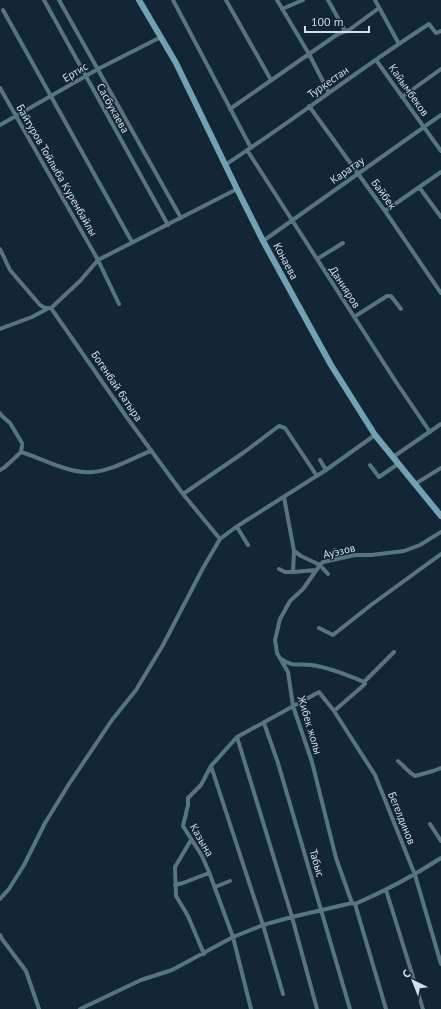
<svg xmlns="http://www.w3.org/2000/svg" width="441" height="1009" viewBox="0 0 441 1009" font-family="'PT Sans',sans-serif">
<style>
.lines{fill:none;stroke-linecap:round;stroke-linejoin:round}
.minor{stroke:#56757f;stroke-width:4}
.secondary{stroke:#71a2b3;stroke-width:6}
.labels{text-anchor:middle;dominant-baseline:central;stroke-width:3;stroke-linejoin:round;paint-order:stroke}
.street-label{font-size:11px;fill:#d3dfea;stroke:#132636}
</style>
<rect width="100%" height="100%" fill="#132636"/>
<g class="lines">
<path class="minor" d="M 44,0 L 168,225
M 59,0 L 181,218
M 173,0 L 251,148
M 226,0 L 271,80
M 277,0 L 309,54 L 329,93
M 328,0 L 345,31
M 375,0 L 399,44
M 282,9 L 303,0
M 3,10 L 132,242
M 376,60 L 441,151
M 0,88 L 98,260 L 119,304
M 402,97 L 441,69
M 309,106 L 385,211 L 441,293
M 230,109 L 309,54 L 338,34 L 349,30 L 379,8
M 0,125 L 98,69 L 161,37
M 247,150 L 396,382 L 430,432
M 225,165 C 294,120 359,69 429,24 L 436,33 L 441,31
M 419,187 L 441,217
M 385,211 L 441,172
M 263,241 L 441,115
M 0,249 L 10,270 L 40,305 L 45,308 L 51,308
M 317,259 L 343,243
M 51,308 L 128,419 L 183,494 L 220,539
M 51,308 L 80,281 L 98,260 L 237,189
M 354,317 L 387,296 L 391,296 L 401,309
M 0,329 L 32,317 L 47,309
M 0,413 L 2,416 L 10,423 L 22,443
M 21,452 C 44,459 69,474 93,472 C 114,470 132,458 151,451
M 393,457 L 441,424
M 320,460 L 326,470
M 370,465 L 379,477 L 398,464
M 0,470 L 5,467 L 21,452 L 22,446
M 415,484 L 441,468
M 183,494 L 243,453 L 279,426 L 285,428 L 317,476
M 284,497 L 294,551 L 301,556 L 320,565 L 323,562 L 355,555 L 371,555 L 404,551 L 420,545 L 441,532
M 237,527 L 248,545
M 335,550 L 340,558
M 294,551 L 293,572 L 316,570
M 279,569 L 285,572 L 293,572
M 328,574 L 320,565 L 303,589 L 290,601 L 280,619 L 275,640 L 277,653 L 288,672 L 293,706 L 312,762 L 336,858 L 352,903
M 319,628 L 333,635 L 371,605 L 441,554
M 281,659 C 295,668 297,663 311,665 C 326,667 350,676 364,682
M 334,711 L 365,684 L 364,682 L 394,652
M 264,723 L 278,763 L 350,1009
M 237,737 L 292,917 L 317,1009
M 398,761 C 404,766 408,772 415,776 L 433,771 L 441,768
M 211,766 L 263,925 L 283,994
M 430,824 L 441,841
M 191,840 L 175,867 L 176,896 L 188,916 L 204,954
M 175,885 L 183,883 L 209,873
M 215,887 L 230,881
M 386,890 L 423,1009
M 0,899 L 9,889 L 24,865 L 45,823 L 69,784 L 112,720 L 136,690 L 163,645 L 203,568 L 220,539 L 236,527 L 326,470 L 375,435
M 355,904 L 386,1009
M 0,935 L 2,939 L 26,971 L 39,1009
M 80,1009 L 141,980 L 172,970 L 233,937 L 263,925 L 292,917 L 352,903 L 355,904 C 385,891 413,876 441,858
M 251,1009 L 233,937 L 209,872 L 202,856 L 183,826 L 188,805 L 188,798 L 201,785 L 211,766 L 237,737 L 319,692 L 334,711 L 375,775 L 415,875 L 441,964"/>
<path class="secondary" d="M 139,0 L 176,63 L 237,189 L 263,241 L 331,365 L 375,435 L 441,516"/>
</g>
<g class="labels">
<g class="street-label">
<text transform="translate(75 72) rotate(-31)">Ертис</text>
<text transform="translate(328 82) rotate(-35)">Туркестан</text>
<text transform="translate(409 90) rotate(55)">Кайымбеков</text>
<text transform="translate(113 108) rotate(61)">Сасбукаева</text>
<text transform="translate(57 170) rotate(60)">Байтуров Тойлыба Куренбайлы</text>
<text transform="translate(347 170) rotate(-35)">Каратау</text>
<text transform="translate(384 194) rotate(54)">Байбек</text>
<text transform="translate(286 261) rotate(62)">Конаева</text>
<text transform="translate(345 287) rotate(57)">Данияров</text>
<text transform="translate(117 386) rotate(56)">Богенбай батыра</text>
<text transform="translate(339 551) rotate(-13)">Ауэзов</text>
<text transform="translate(310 725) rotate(73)">Жибек жолы</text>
<text transform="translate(402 818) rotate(68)">Бегелдинов</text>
<text transform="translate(202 840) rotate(60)">Казына</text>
<text transform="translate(317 863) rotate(74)">Табыс</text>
</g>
</g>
<g transform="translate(413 981) rotate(317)" stroke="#132636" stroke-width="3" paint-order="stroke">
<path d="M0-3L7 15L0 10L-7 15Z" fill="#d3dfea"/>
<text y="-6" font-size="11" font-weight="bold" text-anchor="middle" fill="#d3dfea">С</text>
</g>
<path d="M305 26v6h64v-6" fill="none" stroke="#d3dfea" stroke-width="2"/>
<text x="311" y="26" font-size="12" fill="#d3dfea" stroke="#132636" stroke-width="3" paint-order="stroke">100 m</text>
</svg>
